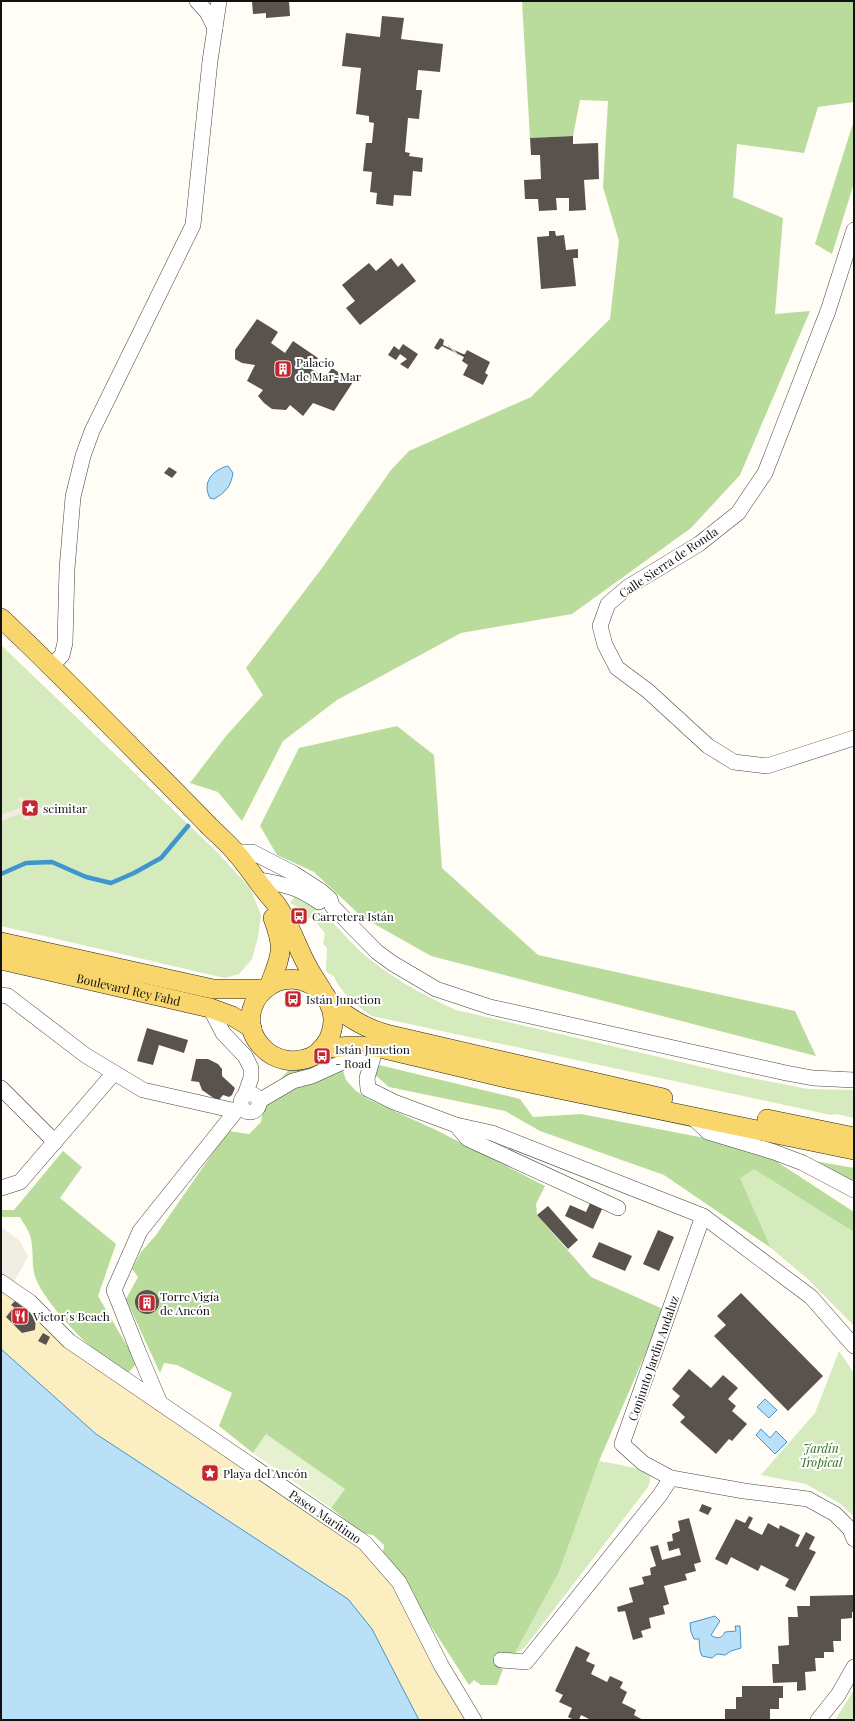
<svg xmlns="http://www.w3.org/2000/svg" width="855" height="1721" viewBox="0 0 855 1721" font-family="'Playfair Display',serif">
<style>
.green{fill:#d5ebbd}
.forest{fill:#b9dc9c}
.sand{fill:#fbeec1}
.pitch{fill:#e6f2cf}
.plaza{fill:#f1ede2}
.water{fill:#b9e0f7;stroke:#3f96cf}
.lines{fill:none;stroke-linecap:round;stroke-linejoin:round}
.stream{stroke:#3f96cf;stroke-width:4.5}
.building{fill:#5a524d}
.minor-tunnel{stroke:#dbdad3;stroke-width:15;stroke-dasharray:15 8;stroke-linecap:butt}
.minor-casing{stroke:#444;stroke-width:16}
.major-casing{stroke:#222;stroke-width:20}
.minor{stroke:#fff;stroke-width:15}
.major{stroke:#f9d66b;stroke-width:19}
.labels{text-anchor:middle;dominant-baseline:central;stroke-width:4;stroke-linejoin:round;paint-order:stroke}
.poi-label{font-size:12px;fill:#111;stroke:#fff;text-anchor:start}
.street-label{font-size:12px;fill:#111;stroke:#fff}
.park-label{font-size:12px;font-style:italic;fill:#2f6b1f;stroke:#fff}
</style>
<rect width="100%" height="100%" fill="#fffdf5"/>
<path class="green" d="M 1,645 L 216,851 L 250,888 L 261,915 L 258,937 L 252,959 L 239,974 L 225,978 L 203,973 L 1,926 Z
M 295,896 C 322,905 340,932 360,951 C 388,976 421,994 456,1010 L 741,1076 L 808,1089 L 854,1090 L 854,1118 L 837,1114 L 831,1115 L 372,1016 C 360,1009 338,990 334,976 L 329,974 L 326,970 L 327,948 L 323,944 L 325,933 L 312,918 L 307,918 L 302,909 L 290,903 Z
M 754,1168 L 854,1232 L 854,1326 L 809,1280 L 771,1248 L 740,1178 Z
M 839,1351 L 854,1373 L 854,1517 L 841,1504 L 806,1484 L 761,1475 L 815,1413 Z
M 599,1461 C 609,1463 644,1468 649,1475 C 652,1479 649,1483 648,1487 L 525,1647 L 520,1651 L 515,1653 L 559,1572 Z
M 854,1689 L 854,1720 L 835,1720 L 852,1693 Z"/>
<path class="forest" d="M 522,1 L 854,1 L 854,102 L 818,107 L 804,153 L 737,144 L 733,197 L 783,218 L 775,314 L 810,311 L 740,475 L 691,528 L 572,614 L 461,633 L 337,700 L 283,741 L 242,821 L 218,792 L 190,783 L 226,736 L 263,695 L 246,668 L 322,568 L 391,470 L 409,451 L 531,397 L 610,319 L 619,241 L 603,187 L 608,101 L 580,100 L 573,136 L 530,138 Z
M 854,120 L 854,183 L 832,254 L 815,244 Z
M 397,726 L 434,755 L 442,868 L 538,955 L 795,1011 L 816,1056 L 431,956 L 362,917 L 314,872 L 277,855 L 260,826 L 299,748 Z
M 304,1054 L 340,1061 L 346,1080 L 355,1090 L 368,1099 L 436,1130 L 545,1186 L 536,1204 L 537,1215 L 591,1277 L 663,1309 L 656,1329 L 599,1461 L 559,1572 L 515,1653 L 499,1653 L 494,1663 L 503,1669 L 497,1685 L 481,1685 L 474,1680 L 469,1685 L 383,1552 L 384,1545 L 373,1535 L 362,1533 L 331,1508 L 344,1489 L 266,1435 L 253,1453 L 219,1426 L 232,1393 L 177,1365 L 164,1363 L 160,1373 L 126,1299 L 138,1277 L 132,1269 L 141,1252 L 156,1235 L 228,1131 L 249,1134 L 261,1122 L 265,1101 L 284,1075 Z
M 358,1060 L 520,1099 L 533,1117 L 581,1114 L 756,1148 L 854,1212 L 854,1232 L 754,1169 L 740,1178 L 771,1248 L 664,1175 L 540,1131 L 505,1111 L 389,1087 Z
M 63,1151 L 82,1167 L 60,1198 L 116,1244 L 98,1296 L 137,1363 L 129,1372 C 102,1365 46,1305 36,1279 C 31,1267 34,1252 31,1239 C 30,1232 24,1224 20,1217 L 1,1217 L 1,1210 L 14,1210 Z
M 815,1161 L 854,1168 L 854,1182 Z"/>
<path class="sand" d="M 1,1282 L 69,1341 L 365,1543 L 399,1582 L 474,1720 L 419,1720 L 372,1629 L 96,1434 L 1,1349 Z"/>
<path class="pitch" d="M 266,1434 L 345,1489 L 331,1508 L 253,1453 Z"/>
<path class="plaza" d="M 21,797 L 25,801 L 26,807 L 40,807 L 46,810 L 47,815 L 44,816 L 36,812 L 29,811 L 30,819 L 24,820 L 22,813 L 1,821 L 1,815 L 22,807 L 21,802 L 17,798 Z
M 1,1227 L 20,1241 L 28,1256 L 23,1266 L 10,1288 L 1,1282 Z"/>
<path class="water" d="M 228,466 L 233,473 C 231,486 226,492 214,499 L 210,498 C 201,482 214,469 228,466 Z
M 1,1349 L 96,1434 L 348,1599 L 372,1629 L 419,1720 L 1,1720 Z
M 765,1399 L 777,1410 L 769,1418 L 757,1407 Z
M 761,1429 L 770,1438 L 776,1431 L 787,1442 L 775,1454 L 756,1435 Z
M 715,1616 L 720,1621 L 711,1635 C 716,1639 722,1639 725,1632 L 736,1631 L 735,1626 L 740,1626 L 741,1648 L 731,1651 L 725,1655 L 717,1654 L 712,1658 L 702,1656 L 700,1651 L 699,1639 L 694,1639 L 691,1632 L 690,1623 Z"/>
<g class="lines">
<path class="stream" d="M 1,874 L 26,863 L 52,862 L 86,877 L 111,883 L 134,873 L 161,858 L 188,826"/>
</g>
<path class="building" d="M 252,1 L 289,1 L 290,16 L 266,18 L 266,13 L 253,14 Z
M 382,16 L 404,18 L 401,39 L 443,44 L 440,72 L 418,70 L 416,90 L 422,90 L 419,119 L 408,118 L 405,152 L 410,153 L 409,156 L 423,158 L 422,172 L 413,171 L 411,196 L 394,195 L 393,206 L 376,204 L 377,193 L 370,192 L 372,172 L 363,171 L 366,143 L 372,143 L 374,123 L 369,122 L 369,116 L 356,114 L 361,68 L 342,66 L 346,33 L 380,37 Z
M 573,136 L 573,144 L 598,143 L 599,179 L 584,180 L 586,210 L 569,211 L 569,198 L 556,198 L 557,210 L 539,211 L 538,199 L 525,199 L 524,180 L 541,179 L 540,155 L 531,155 L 530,138 Z
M 549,231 L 555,231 L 556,236 L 564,235 L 566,250 L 578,249 L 578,258 L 573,258 L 576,286 L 541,289 L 537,237 L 549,236 Z
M 391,258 L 398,267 L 402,263 L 416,281 L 360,325 L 346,308 L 355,301 L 342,285 L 369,263 L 376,271 Z
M 257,319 L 278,332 L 271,343 L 285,353 L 293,341 L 318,358 L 311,369 L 325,378 L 332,368 L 353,382 L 334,411 L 313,403 L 303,416 L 290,405 L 286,410 L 272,409 L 264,403 L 258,396 L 263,390 L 247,381 L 255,365 L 242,363 L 235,359 L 235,350 Z
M 440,338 L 444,340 L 443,345 L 463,354 L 465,354 L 467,350 L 490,362 L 485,373 L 488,375 L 483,385 L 463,375 L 468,365 L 462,361 L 464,357 L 442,346 L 438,350 L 434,348 Z
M 403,344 L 418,354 L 408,369 L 400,364 L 407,359 L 400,354 L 396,360 L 388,355 L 394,346 L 399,350 Z
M 169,467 L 177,472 L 172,478 L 164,473 Z
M 147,1028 L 188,1040 L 184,1053 L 159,1045 L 153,1065 L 137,1061 Z
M 196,1059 L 208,1059 L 218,1064 L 222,1069 L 222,1076 L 235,1088 L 232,1095 L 229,1097 L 223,1095 L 218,1101 L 202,1090 L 199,1082 L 191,1081 Z
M 591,1201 L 603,1207 L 593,1229 L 565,1216 L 570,1205 L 586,1212 Z
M 548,1206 L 578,1240 L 568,1249 L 537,1215 Z
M 658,1230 L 674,1237 L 659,1271 L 643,1264 Z
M 599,1242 L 632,1256 L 625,1271 L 592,1257 Z
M135 1302a12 12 0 1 1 24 0a12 12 0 1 1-24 0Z
M 741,1293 L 823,1376 L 788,1411 L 714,1336 L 726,1325 L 717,1316 Z
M 15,1301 L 36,1318 L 35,1330 L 22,1333 L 6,1317 L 14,1307 L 11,1305 Z
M 43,1333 L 50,1337 L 46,1345 L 38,1341 Z
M 689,1369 L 711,1388 L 723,1375 L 738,1388 L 728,1399 L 736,1406 L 732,1411 L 747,1424 L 732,1441 L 729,1439 L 716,1454 L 680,1422 L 685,1417 L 672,1405 L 680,1396 L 672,1389 Z
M 702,1504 L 712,1508 L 708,1515 L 699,1511 Z
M 749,1516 L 753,1518 L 748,1528 L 762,1535 L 768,1523 L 779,1529 L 780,1525 L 800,1535 L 795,1546 L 798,1547 L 806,1532 L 815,1537 L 809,1549 L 816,1552 L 795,1591 L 785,1586 L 789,1579 L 761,1565 L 758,1571 L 731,1557 L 727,1565 L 715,1559 L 736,1519 L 745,1523 Z
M 689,1518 L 701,1562 L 694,1564 L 696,1571 L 685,1574 L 687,1580 L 664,1586 L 669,1604 L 663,1606 L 665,1614 L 649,1618 L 651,1628 L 641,1631 L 643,1637 L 633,1640 L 625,1611 L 618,1612 L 617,1607 L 633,1602 L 629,1588 L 644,1584 L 642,1577 L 651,1575 L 650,1568 L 656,1566 L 650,1547 L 658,1545 L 662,1560 L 681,1555 L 679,1548 L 669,1551 L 667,1542 L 673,1541 L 672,1534 L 680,1531 L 678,1521 Z
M 854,1595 L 854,1612 L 852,1612 L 852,1618 L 841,1619 L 841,1641 L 833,1641 L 834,1652 L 824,1652 L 824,1658 L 815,1658 L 816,1671 L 805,1672 L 806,1690 L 797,1691 L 797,1682 L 773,1683 L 772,1664 L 779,1664 L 778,1646 L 789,1645 L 788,1617 L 798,1617 L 797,1606 L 810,1606 L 810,1596 Z
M 576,1646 L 590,1653 L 586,1661 L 595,1665 L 591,1674 L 607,1682 L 610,1676 L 623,1682 L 620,1688 L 627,1692 L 622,1703 L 636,1710 L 634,1715 L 643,1720 L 591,1720 L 581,1715 L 579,1720 L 574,1720 L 568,1717 L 572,1708 L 559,1702 L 563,1695 L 555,1691 Z
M 742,1686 L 783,1686 L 783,1698 L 779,1698 L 779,1709 L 770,1709 L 770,1720 L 725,1720 L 725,1709 L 736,1709 L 736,1697 L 742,1697 Z"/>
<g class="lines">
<path class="minor-tunnel" d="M 453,351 L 454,350"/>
<defs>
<g id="minor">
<path d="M 197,1 L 207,12 L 215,28"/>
<path d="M 854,230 L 828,311 L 765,473 L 738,513 L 699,544 L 628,587 L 608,604 L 600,626 L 605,645 L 617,668 L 648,691 L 708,746 L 734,762 L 767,766 L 854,738"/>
<path d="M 52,666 L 62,655 L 65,643 L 67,569 L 73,497 L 83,456 L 92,431 L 193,225 L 210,61 L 219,1"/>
<path d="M 236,852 L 252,852 L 293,873 L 321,891 L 330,899 L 332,906 L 377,952 L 392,963 L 436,989 L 490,1007 L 786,1073 L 813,1078 L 854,1080"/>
<path d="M 256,879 C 283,885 295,885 319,902"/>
<path d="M 1,995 L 8,996 L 85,1055 L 143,1090 L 236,1111 L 140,1231 L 114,1290 L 138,1351 L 160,1403"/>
<path d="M 210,1008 L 223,1033 L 245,1056 L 251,1068 L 251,1078 L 245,1095"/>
<path d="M 376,1047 L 367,1078 L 368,1089 L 394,1102 L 456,1125 L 492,1133 L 703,1216 L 811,1297 L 854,1346"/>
<path d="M 1,1088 L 55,1142"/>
<circle cx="250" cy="1103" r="9"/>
<path d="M 259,1101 L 293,1081 L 312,1076 L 376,1047"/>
<path d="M 692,1117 L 708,1132 L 774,1152 L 803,1163 L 854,1190"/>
<path d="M 456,1125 L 468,1139 L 618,1208"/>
<path d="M 1,1188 L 20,1182 L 114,1073"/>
<path d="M 703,1216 L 622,1444 L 643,1463 L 671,1478 L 744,1491 L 808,1499 L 835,1514 L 850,1529 L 854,1539"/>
<path id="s1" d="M 1,1282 L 30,1302 L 69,1341 L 365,1543 L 399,1582 L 441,1665 L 474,1720"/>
<path d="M 501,1660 L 526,1662 L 660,1495 L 671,1478"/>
<path d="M 818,1720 L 838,1695 L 854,1667"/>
</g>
<g id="major">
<path d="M 1,618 C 52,666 101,716 150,766 C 170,786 190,806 209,826 C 218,835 228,843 236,853 C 247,865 256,880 266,892 C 269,896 273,900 276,904 C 290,923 297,948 309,969 C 321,991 342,1011 329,1038 C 325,1046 319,1053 311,1057 C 294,1064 275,1061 262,1047 C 226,1009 282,950 326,996"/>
<path d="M 1,942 L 213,989 L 264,989"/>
<path id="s2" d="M 1,960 L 210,1008 L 232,1016 L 252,1028"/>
<path d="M 270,984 C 281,954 285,950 273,918"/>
<path d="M 330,1003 C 348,1017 364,1028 386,1034 L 663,1098"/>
<path d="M 321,1049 L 350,1046 L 376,1047 L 510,1079 L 854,1150"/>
<path d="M 767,1119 L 854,1137"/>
</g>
</defs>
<use href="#minor" class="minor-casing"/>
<use href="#major" class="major-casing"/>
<use href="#minor" class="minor"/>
<use href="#major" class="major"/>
</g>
<defs>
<symbol id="building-square" viewBox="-11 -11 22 22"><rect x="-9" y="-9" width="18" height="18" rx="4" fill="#c4262e" stroke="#fff"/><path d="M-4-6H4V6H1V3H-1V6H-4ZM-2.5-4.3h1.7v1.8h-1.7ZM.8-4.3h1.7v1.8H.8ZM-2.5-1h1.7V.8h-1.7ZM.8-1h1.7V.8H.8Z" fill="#fff"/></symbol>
<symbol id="sight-square" viewBox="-11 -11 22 22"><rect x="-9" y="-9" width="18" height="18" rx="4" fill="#c4262e" stroke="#fff"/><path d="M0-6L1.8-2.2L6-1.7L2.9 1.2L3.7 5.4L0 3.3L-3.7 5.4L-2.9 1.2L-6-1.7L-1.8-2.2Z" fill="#fff"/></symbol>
<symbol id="bus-square" viewBox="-11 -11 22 22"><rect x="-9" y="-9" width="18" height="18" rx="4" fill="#c4262e" stroke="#fff"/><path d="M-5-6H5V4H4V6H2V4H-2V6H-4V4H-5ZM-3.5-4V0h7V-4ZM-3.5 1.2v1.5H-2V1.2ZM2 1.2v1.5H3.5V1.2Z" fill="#fff"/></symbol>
<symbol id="restaurant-square" viewBox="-11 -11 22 22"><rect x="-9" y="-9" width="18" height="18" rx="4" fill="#c4262e" stroke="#fff"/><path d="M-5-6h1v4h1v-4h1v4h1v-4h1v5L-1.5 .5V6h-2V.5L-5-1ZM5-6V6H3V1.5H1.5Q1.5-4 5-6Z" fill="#fff"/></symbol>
</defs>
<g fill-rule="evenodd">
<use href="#building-square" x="273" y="359" width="20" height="20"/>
<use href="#sight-square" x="20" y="798" width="20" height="20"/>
<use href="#bus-square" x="289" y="906" width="20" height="20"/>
<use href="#bus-square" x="283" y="989" width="20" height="20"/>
<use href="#bus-square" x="312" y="1046" width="20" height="20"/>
<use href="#building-square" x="137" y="1293" width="20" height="20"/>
<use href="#restaurant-square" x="10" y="1306" width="20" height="20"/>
<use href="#sight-square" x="200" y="1463" width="20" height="20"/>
</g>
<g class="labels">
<g class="poi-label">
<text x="296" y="362">Palacio<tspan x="296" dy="14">de Mar-Mar</tspan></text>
<text x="43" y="808">scimitar</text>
<text x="312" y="916">Carretera Istán</text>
<text x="306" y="999">Istán Junction</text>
<text x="335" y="1049">Istán Junction<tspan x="335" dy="14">- Road</tspan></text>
<text x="160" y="1296">Torre Vigía<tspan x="160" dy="14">de Ancón</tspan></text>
<text x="33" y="1316">Victor´s Beach</text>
<text x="223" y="1473">Playa del Ancón</text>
</g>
<g class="street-label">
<text transform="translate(668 562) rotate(-34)">Calle Sierra de Ronda</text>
<text stroke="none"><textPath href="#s2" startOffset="131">Boulevard Rey Fahd</textPath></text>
<text transform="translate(653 1358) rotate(-71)">Conjunto Jardin Andaluz</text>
<text stroke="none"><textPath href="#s1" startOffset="401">Paseo Marítimo</textPath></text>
</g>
<g class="park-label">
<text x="821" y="1448">Jardín<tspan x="821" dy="14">Tropical</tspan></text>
</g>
</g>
<rect width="855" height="1721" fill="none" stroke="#111111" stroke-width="4"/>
</svg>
